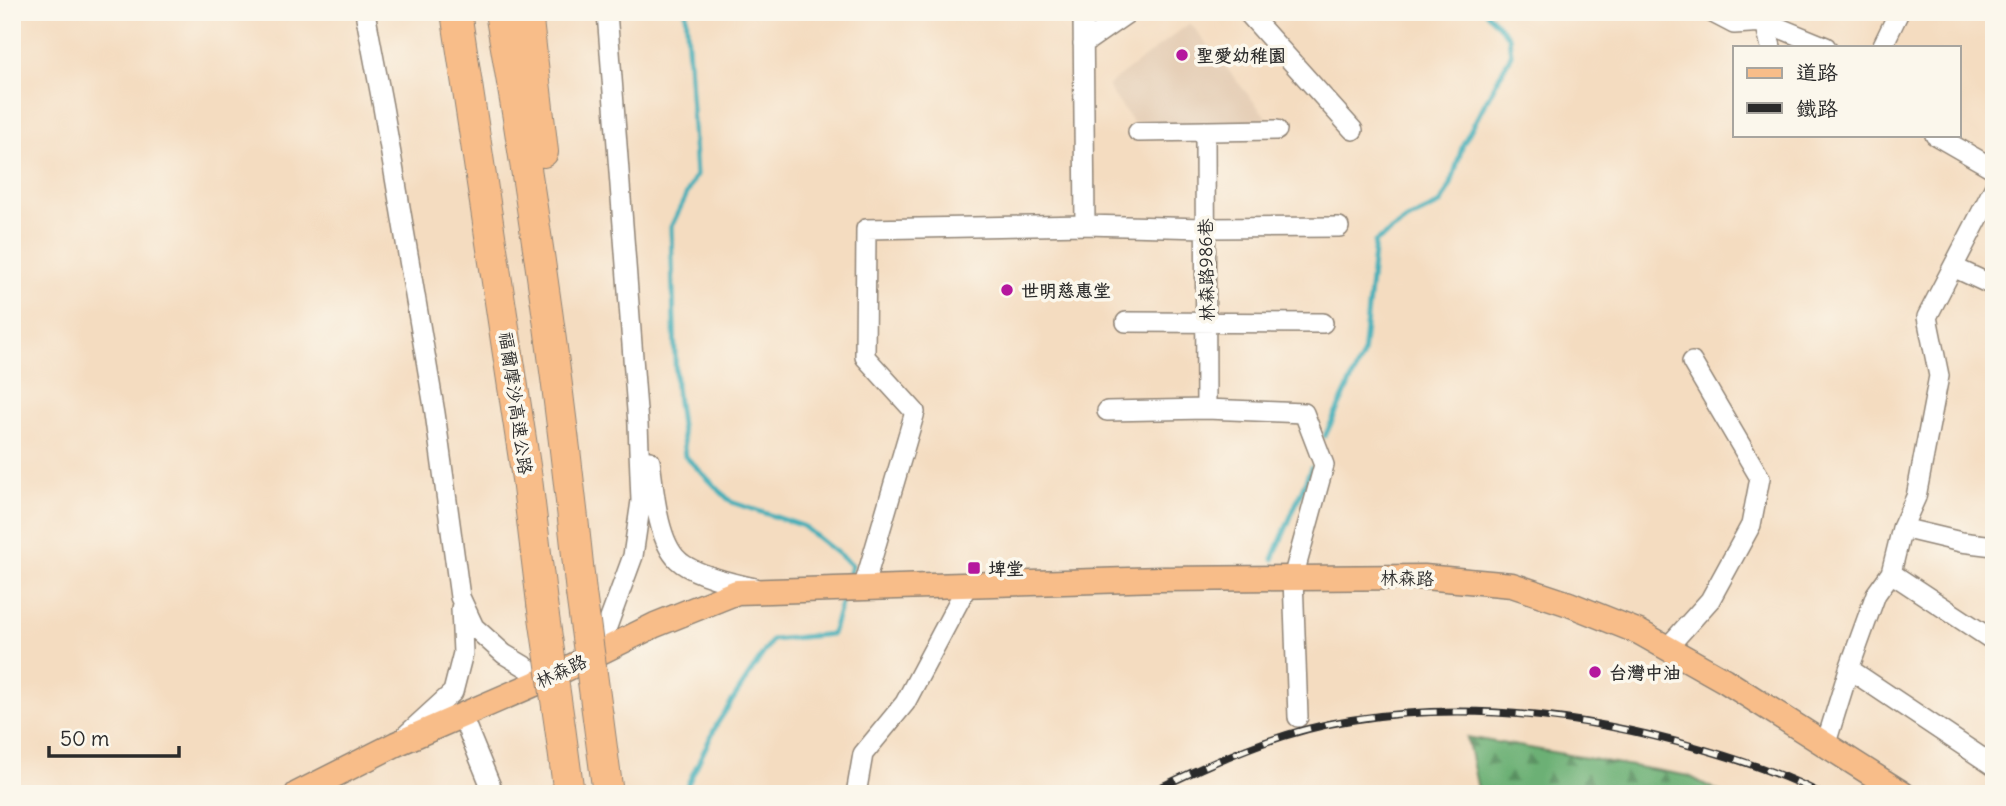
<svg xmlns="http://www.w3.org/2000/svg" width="2006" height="806" viewBox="0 0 2006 806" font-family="Delius,'LXGW WenKai TC',sans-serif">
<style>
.built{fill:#e4ccb3}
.forest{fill:url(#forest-firs);stroke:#4c6e50;stroke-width:2}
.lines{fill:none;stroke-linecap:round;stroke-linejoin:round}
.stream{stroke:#3dadb7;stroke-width:5}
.minor-casing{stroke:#908476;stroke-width:22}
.major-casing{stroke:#908476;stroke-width:27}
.highway-casing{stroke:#908476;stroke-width:32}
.minor{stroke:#fff;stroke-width:19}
.major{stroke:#f8bd89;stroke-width:24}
.highway{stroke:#f8bd89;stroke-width:30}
.rail-casing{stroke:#2b2b2b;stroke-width:8}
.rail{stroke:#fbf7ec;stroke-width:5;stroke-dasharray:16;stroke-linecap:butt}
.highway-bridge-casing{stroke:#908476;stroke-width:32;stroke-linecap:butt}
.highway-bridge{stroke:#f8bd89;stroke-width:30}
.poi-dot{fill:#b5179e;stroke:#fbf7ec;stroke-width:2.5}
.labels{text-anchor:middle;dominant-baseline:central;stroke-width:7;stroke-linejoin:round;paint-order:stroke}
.poi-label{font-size:18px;font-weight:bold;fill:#2b2b2b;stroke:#fbf7ec;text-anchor:start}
.street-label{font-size:18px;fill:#2b2b2b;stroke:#fbf7ec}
</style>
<defs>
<pattern id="forest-firs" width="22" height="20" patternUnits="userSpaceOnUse" patternTransform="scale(1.75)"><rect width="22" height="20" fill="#6cb075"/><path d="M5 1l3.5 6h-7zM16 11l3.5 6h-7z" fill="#598f60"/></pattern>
</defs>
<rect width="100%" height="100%" fill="#fbf7ec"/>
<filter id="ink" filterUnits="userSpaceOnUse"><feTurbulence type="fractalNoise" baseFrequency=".0143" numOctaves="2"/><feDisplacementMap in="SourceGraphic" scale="14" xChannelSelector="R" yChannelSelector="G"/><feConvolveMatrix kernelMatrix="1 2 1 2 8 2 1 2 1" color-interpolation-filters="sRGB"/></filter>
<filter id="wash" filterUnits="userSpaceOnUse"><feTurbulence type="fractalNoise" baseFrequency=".00686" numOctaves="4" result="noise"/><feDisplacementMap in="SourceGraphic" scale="28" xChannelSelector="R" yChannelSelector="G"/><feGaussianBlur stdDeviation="1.57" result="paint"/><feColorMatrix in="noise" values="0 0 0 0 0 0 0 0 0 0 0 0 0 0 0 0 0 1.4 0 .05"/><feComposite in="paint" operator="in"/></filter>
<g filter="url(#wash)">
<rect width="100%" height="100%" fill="#f4dcc0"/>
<path class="built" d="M 1190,23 L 1271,123 L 1135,125 L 1107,86 Z"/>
<path class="forest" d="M 1467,737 L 1689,776 L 1723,794 L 1479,794 Z"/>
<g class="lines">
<path class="stream" d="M 686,12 L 696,175 L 671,227 L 676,387 L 685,456 L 731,502 L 803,526 L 852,565 L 848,581
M 1325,436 L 1363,355 L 1375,242 L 1407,220 L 1440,204 L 1451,184 L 1463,144 L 1511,55 L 1509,37 L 1486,12
M 1273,559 L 1311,468
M 683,794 L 717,724 L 772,640 L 832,634 L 843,597"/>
</g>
</g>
<g filter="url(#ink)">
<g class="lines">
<defs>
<path id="minor" d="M 365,12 L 383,107 L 435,413 L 460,597 L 474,627 L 504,654 L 546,679
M 1083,12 L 1085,225
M 1247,12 L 1353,130
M 1711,12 L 1734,24 L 1765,22 L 1826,47
M 1765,22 L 1771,47
M 1083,44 L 1129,12
M 1882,47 L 1899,12
M 1205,131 L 1206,409
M 1138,132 L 1277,130
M 1935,135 L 1994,169
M 1953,267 L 1994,286
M 1126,322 L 1323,323
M 1107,411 L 1206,409 L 1304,413 L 1324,465 L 1293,578 L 1298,717
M 650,461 C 654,489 657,540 678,560 C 692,574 735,584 755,588
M 1902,528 L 1961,542 L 1994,546
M 1891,573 L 1994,641
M 863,589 L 915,412 L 865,357 L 866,229 L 1085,225 L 1205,228 L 1339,227
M 1667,648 L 1710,600 L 1751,525 L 1760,478 L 1692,362
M 597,654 L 633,556 L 641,501 L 638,424 L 607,12
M 1849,669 L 1994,766
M 462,716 L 494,794
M 406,735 L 453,692 L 463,653 L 461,608
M 1826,743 L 1849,669 L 1876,594 L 1891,573 L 1902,528 L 1916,497 L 1939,376 L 1927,317 L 1994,188
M 856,794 L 863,754 L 905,703 L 967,586"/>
<path id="major" d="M 297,794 L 396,744 L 546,679 L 655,625 L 737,592 L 1160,579 L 1424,577 L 1512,585 L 1569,604 L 1639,632 L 1724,680 L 1903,794"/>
<path id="highway" d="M 456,12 L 527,479 L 542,603
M 500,12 C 534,205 561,398 581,593
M 527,12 L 543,152
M 598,718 L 608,794
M 560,727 L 569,794"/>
</defs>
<use href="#minor" class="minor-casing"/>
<use href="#major" class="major-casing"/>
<use href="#highway" class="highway-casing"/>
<use href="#minor" class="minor"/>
<use href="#major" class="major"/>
<use href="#highway" class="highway"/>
<defs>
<path id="rail" d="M 1147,794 C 1212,762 1279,731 1351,720 C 1468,701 1589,716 1702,749 C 1744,761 1783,774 1821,794"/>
</defs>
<use href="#rail" class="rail-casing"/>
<use href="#rail" class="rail"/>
<defs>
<path id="highway-bridge" d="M 581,593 L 598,718
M 542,603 L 560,727"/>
</defs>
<use href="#highway-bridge" class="highway-bridge-casing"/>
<use href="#highway-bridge" class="highway-bridge"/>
</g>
</g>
<g class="poi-dot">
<circle cx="1182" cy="55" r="7"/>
<circle cx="1007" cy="290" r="7"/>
<rect x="967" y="561" width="14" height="14" rx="3.5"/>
<circle cx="1595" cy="672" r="7"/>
</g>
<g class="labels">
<g class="poi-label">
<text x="1196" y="55">聖愛幼稚園</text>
<text x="1021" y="290">世明慈惠堂</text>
<text x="988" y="568">埤堂</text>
<text x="1609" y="672">台灣中油</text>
</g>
<g class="street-label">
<text transform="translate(1206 270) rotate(-91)">林森路986巷</text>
<text transform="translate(516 403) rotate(82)">福爾摩沙高速公路</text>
<text transform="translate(1407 578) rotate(1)">林森路</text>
<text transform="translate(561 671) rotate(-25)">林森路</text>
</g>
</g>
<rect width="2006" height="806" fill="none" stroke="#fbf7ec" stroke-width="42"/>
<rect x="1733" y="46" width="228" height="91" fill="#fbf7ec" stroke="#a8a59f" stroke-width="2"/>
<rect x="1747" y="68" width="35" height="10" fill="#f8bd89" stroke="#a8a59f" stroke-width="2"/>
<text x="1796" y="80" font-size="21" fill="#2b2b2b">道路</text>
<rect x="1747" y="103" width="35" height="10" fill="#2b2b2b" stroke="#a8a59f" stroke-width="2"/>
<text x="1796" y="116" font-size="21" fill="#2b2b2b">鐵路</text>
<path d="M49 746v10h130v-10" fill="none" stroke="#2b2b2b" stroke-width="3.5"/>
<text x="60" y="746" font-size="21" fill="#2b2b2b" stroke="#fbf7ec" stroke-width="5" paint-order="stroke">50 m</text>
</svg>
